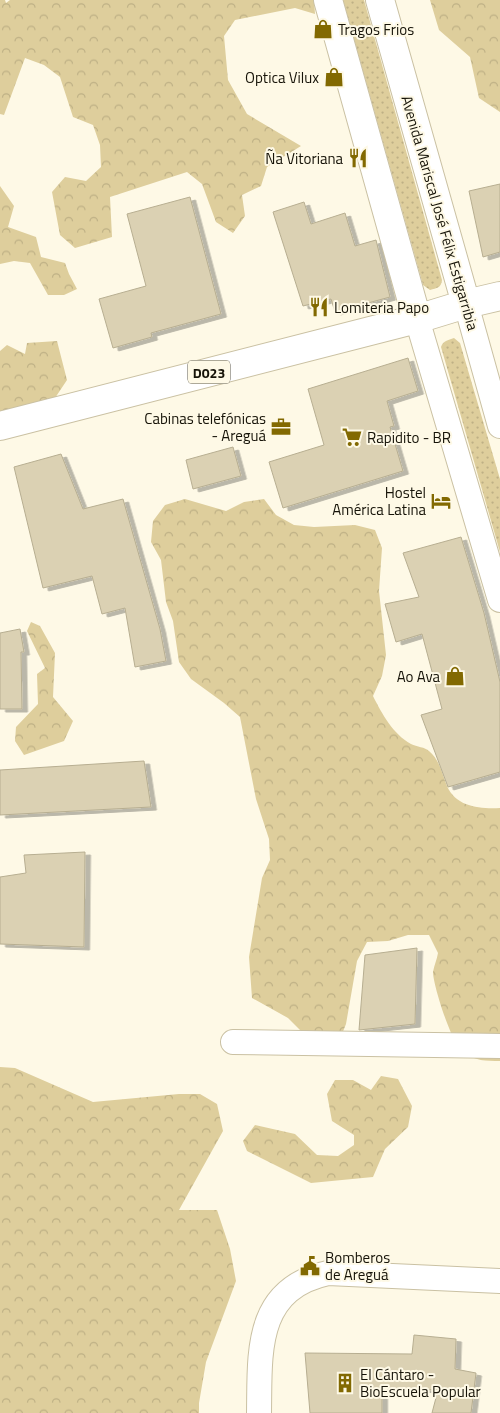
<svg xmlns="http://www.w3.org/2000/svg" width="500" height="1413" viewBox="0 0 500 1413" font-family="'Titillium Web',sans-serif">
<style>
.grass{fill:url(#grass-dots)}
.forest{fill:url(#forest-crowns)}
.building{fill:#dbd1b3;stroke:#b7ae91;filter:url(#shadow)}
.lines{fill:none;stroke-linecap:round;stroke-linejoin:round}
.street-casing{stroke:#cac1a3;stroke-width:26}
.secondary-casing{stroke:#cac1a3;stroke-width:30}
.primary-casing{stroke:#cac1a3;stroke-width:30}
.street{stroke:#fff;stroke-width:24}
.secondary{stroke:#fff;stroke-width:28}
.primary{stroke:#fff;stroke-width:28}
.labels{text-anchor:middle;dominant-baseline:central;stroke-width:4;stroke-linejoin:round;paint-order:stroke}
.shield{fill:#fef9e6;stroke:#5c584b;stroke-width:1}
.shield-label{font-size:14px;font-weight:bold;fill:#161308}
.poi-label{font-size:15px;fill:#161308;stroke:#fef9e6;text-anchor:start}
.street-label{font-size:15px;fill:#161308;stroke:#fef9e6}
</style>
<defs>
<pattern id="grass-dots" width="8" height="8" patternUnits="userSpaceOnUse" patternTransform="scale(1.25)"><rect width="8" height="8" fill="#dece9c"/><path d="M2 2h.1M6 6h.1" fill="none" stroke="#beb085" stroke-width="1.8" stroke-linecap="round"/></pattern>
<pattern id="forest-crowns" width="20" height="18" patternUnits="userSpaceOnUse" patternTransform="scale(1.25)"><rect width="20" height="18" fill="#dece9c"/><path d="M2 6a3 3 0 1 1 6 0M12 15a3 3 0 1 1 6 0" fill="none" stroke="#beb085"/></pattern>
<filter id="shadow"><feDropShadow dx="5.5" dy="3" stdDeviation="0" flood-color="#0004"/></filter>
</defs>
<rect width="100%" height="100%" fill="#fef9e6"/>
<path class="grass" d="M 343,0 L 364,0 L 442,280 C 441,288 437,288 430,290 L 423,285 Z
M 454,338 L 460,343 L 500,479 L 500,552 L 441,347 C 443,341 448,340 454,338 Z"/>
<path class="forest" d="M 0,0 L 5,0 L 6,3 L 10,0 L 314,0 L 315,14 L 295,8 L 235,20 L 224,36 L 228,80 L 247,114 L 301,146 L 267,167 L 261,186 L 242,195 L 245,216 L 233,233 L 216,222 L 202,184 L 187,172 L 110,197 L 112,237 L 75,248 L 60,235 L 52,192 L 65,177 L 86,181 L 101,167 L 100,145 L 93,125 L 73,117 L 60,77 L 44,65 L 25,58 L 4,115 L 0,114 Z
M 430,0 L 500,0 L 500,112 L 479,98 L 470,57 L 439,30 Z
M 0,186 L 14,206 L 8,227 L 36,237 L 41,257 L 65,263 L 69,274 L 77,289 L 64,295 L 48,295 L 30,263 L 14,261 L 0,264 Z
M 57,341 L 67,380 L 55,398 L 0,416 L 0,351 L 7,345 L 25,354 L 27,343 Z
M 185,499 L 226,511 L 244,502 L 264,499 L 276,515 L 294,525 L 314,527 L 355,525 L 375,530 L 382,548 L 379,591 L 386,655 L 382,676 L 373,696 C 382,714 393,734 411,744 C 417,747 425,747 429,751 C 440,760 442,774 447,786 C 456,807 480,809 500,808 L 500,1061 C 486,1061 475,1061 463,1052 C 452,1045 433,985 433,972 C 434,966 437,959 438,953 L 429,935 L 408,935 L 388,941 L 367,942 L 357,961 L 346,1024 L 338,1044 L 317,1047 L 288,1018 L 252,998 L 249,957 L 262,878 L 270,860 L 269,839 L 256,799 L 240,717 L 224,703 L 191,679 L 179,662 L 173,621 L 166,602 L 161,560 L 151,542 L 153,521 L 165,505 Z
M 31,622 L 40,626 L 55,653 L 53,697 L 73,721 L 64,741 L 24,755 L 15,741 L 16,727 L 38,704 L 37,674 L 45,668 L 27,631 Z
M 0,1067 L 15,1068 L 93,1102 L 179,1094 L 200,1094 L 217,1104 L 223,1131 L 179,1210 L 217,1210 L 230,1249 L 236,1281 L 206,1362 L 199,1403 L 199,1413 L 0,1413 Z
M 381,1076 L 398,1079 L 412,1106 L 408,1127 L 385,1149 L 373,1177 L 311,1183 L 247,1151 L 243,1141 L 255,1125 L 295,1134 L 317,1155 L 338,1156 L 354,1145 L 354,1135 L 332,1121 L 327,1094 L 335,1080 L 353,1080 L 371,1090 Z"/>
<path class="building" d="M 500,184 L 500,252 L 483,257 L 469,191 Z
M 190,197 L 221,314 L 151,333 L 152,337 L 113,348 L 99,299 L 146,286 L 127,214 Z
M 304,202 L 311,224 L 345,213 L 355,246 L 376,240 L 390,297 L 335,312 L 331,299 L 303,306 L 273,212 Z
M 408,358 L 418,391 L 387,401 L 394,426 L 390,427 L 403,471 L 283,508 L 269,462 L 324,445 L 308,389 Z
M 233,447 L 241,476 L 193,489 L 186,460 Z
M 61,454 L 83,509 L 123,499 L 160,629 L 166,661 L 135,667 L 125,608 L 102,614 L 92,576 L 43,588 L 14,467 Z
M 461,537 L 484,613 L 500,682 L 500,772 L 448,787 L 421,715 L 442,709 L 422,634 L 396,642 L 385,604 L 419,597 L 403,553 Z
M 20,629 L 24,652 L 21,652 L 22,709 L 0,709 L 0,633 Z
M 144,761 L 151,807 L 0,815 L 0,770 Z
M 85,852 L 84,947 L 0,944 L 0,877 L 26,873 L 24,855 Z
M 417,948 L 415,1024 L 359,1030 L 365,955 Z
M 414,1335 L 456,1339 L 455,1369 L 476,1373 L 471,1413 L 432,1413 L 438,1390 L 382,1388 L 382,1413 L 310,1413 L 305,1353 L 412,1354 Z"/>
<g class="lines">
<defs>
<path id="street" d="M 466,304 L 500,426
M 417,319 L 500,600
M 233,1042 L 500,1046
M 259,1413 C 260,1353 254,1289 328,1273 L 500,1281"/>
<path id="secondary" d="M 466,304 L 500,296"/>
<path id="primary" d="M 328,0 L 417,319
M 0,426 L 417,319 L 466,304 L 380,0"/>
</defs>
<use href="#street" class="street-casing"/>
<use href="#secondary" class="secondary-casing"/>
<use href="#primary" class="primary-casing"/>
<use href="#street" class="street"/>
<use href="#secondary" class="secondary"/>
<use href="#primary" class="primary"/>
</g>
<defs>
<symbol id="shop-bare" viewBox="-9 -9 18 18"><path d="M-5-2.5h2.3a2.7 3.5 0 0 1 5.4 0H5L5.5 6h-11ZM-1.5-2.5h3a1.5 2.3 0 0 0-3 0Z" fill="#826901" stroke="#fef9e6" stroke-width="2.5" paint-order="stroke"/></symbol>
<symbol id="restaurant-bare" viewBox="-9 -9 18 18"><path d="M-5-6h1v4h1v-4h1v4h1v-4h1v5L-1.5 .5V6h-2V.5L-5-1ZM5-6V6H3V1.5H1.5Q1.5-4 5-6Z" fill="#826901" stroke="#fef9e6" stroke-width="2.5" paint-order="stroke"/></symbol>
<symbol id="office-bare" viewBox="-9 -9 18 18"><path d="M-6-3h4V-5.5h4V-3h4V5H-6ZM-1-4.5V-3h2v-1.5ZM-6 0V1H6V0Z" fill="#826901" stroke="#fef9e6" stroke-width="2.5" paint-order="stroke"/></symbol>
<symbol id="supermarket-bare" viewBox="-9 -9 18 18"><path d="M-6-5.5h2.5l.6 2H6L4.5 2H-2.5L-4.4-4H-6ZM-1.5 3.2a1.3 1.3 0 1 0 .1 0ZM3 3.2a1.3 1.3 0 1 0 .1 0Z" fill="#826901" stroke="#fef9e6" stroke-width="2.5" paint-order="stroke"/></symbol>
<symbol id="hotel-bare" viewBox="-9 -9 18 18"><path d="M-6-4.5h1.5V1H6V5H4.5V3h-9V5H-6ZM-4 0a1.8 1.8 0 1 1 3.6 0ZM.5 0V-2.5h3Q6-2.5 6 0Z" fill="#826901" stroke="#fef9e6" stroke-width="2.5" paint-order="stroke"/></symbol>
<symbol id="civic-bare" viewBox="-9 -9 18 18"><path d="M-.6-6.5H3V-4.5H.6V-3L4-1V1h2V6H-6V1h2V-1L-.6-3ZM-1.2 2.5V6h2.4V2.5Z" fill="#826901" stroke="#fef9e6" stroke-width="2.5" paint-order="stroke"/></symbol>
<symbol id="building-bare" viewBox="-9 -9 18 18"><path d="M-4-6H4V6H1V3H-1V6H-4ZM-2.5-4.3h1.7v1.8h-1.7ZM.8-4.3h1.7v1.8H.8ZM-2.5-1h1.7V.8h-1.7ZM.8-1h1.7V.8H.8Z" fill="#826901" stroke="#fef9e6" stroke-width="2.5" paint-order="stroke"/></symbol>
</defs>
<g fill-rule="evenodd">
<use href="#shop-bare" x="309" y="15" width="28" height="28"/>
<use href="#shop-bare" x="320" y="63" width="28" height="28"/>
<use href="#restaurant-bare" x="344" y="144" width="28" height="28"/>
<use href="#restaurant-bare" x="305" y="293" width="28" height="28"/>
<use href="#office-bare" x="267" y="413" width="28" height="28"/>
<use href="#supermarket-bare" x="338" y="423" width="28" height="28"/>
<use href="#hotel-bare" x="427" y="487" width="28" height="28"/>
<use href="#shop-bare" x="441" y="662" width="28" height="28"/>
<use href="#civic-bare" x="296" y="1252" width="28" height="28"/>
<use href="#building-bare" x="331" y="1369" width="28" height="28"/>
</g>
<g class="labels">
<rect class="shield" x="188" y="360.5" width="42" height="23" rx="4"/>
<g class="shield-label">
<text x="209" y="372">D023</text>
</g>
<g class="poi-label">
<text x="338" y="29">Tragos Frios</text>
<text x="319" y="77" text-anchor="end">Optica Vilux</text>
<text x="343" y="158" text-anchor="end">Ña Vitoriana</text>
<text x="334" y="307">Lomiteria Papo</text>
<text x="266" y="418" text-anchor="end">Cabinas telefónicas<tspan x="266" dy="17">- Areguá</tspan></text>
<text x="367" y="437">Rapidito - BR</text>
<text x="426" y="492" text-anchor="end">Hostel<tspan x="426" dy="17">América Latina</tspan></text>
<text x="440" y="676" text-anchor="end">Ao Ava</text>
<text x="325" y="1257">Bomberos<tspan x="325" dy="17">de Areguá</tspan></text>
<text x="360" y="1374">El Cántaro -<tspan x="360" dy="17">BioEscuela Popular</tspan></text>
</g>
<g class="street-label">
<text transform="translate(440 213) rotate(74)">Avenida Mariscal José Félix Estigarribia</text>
</g>
</g>
</svg>
